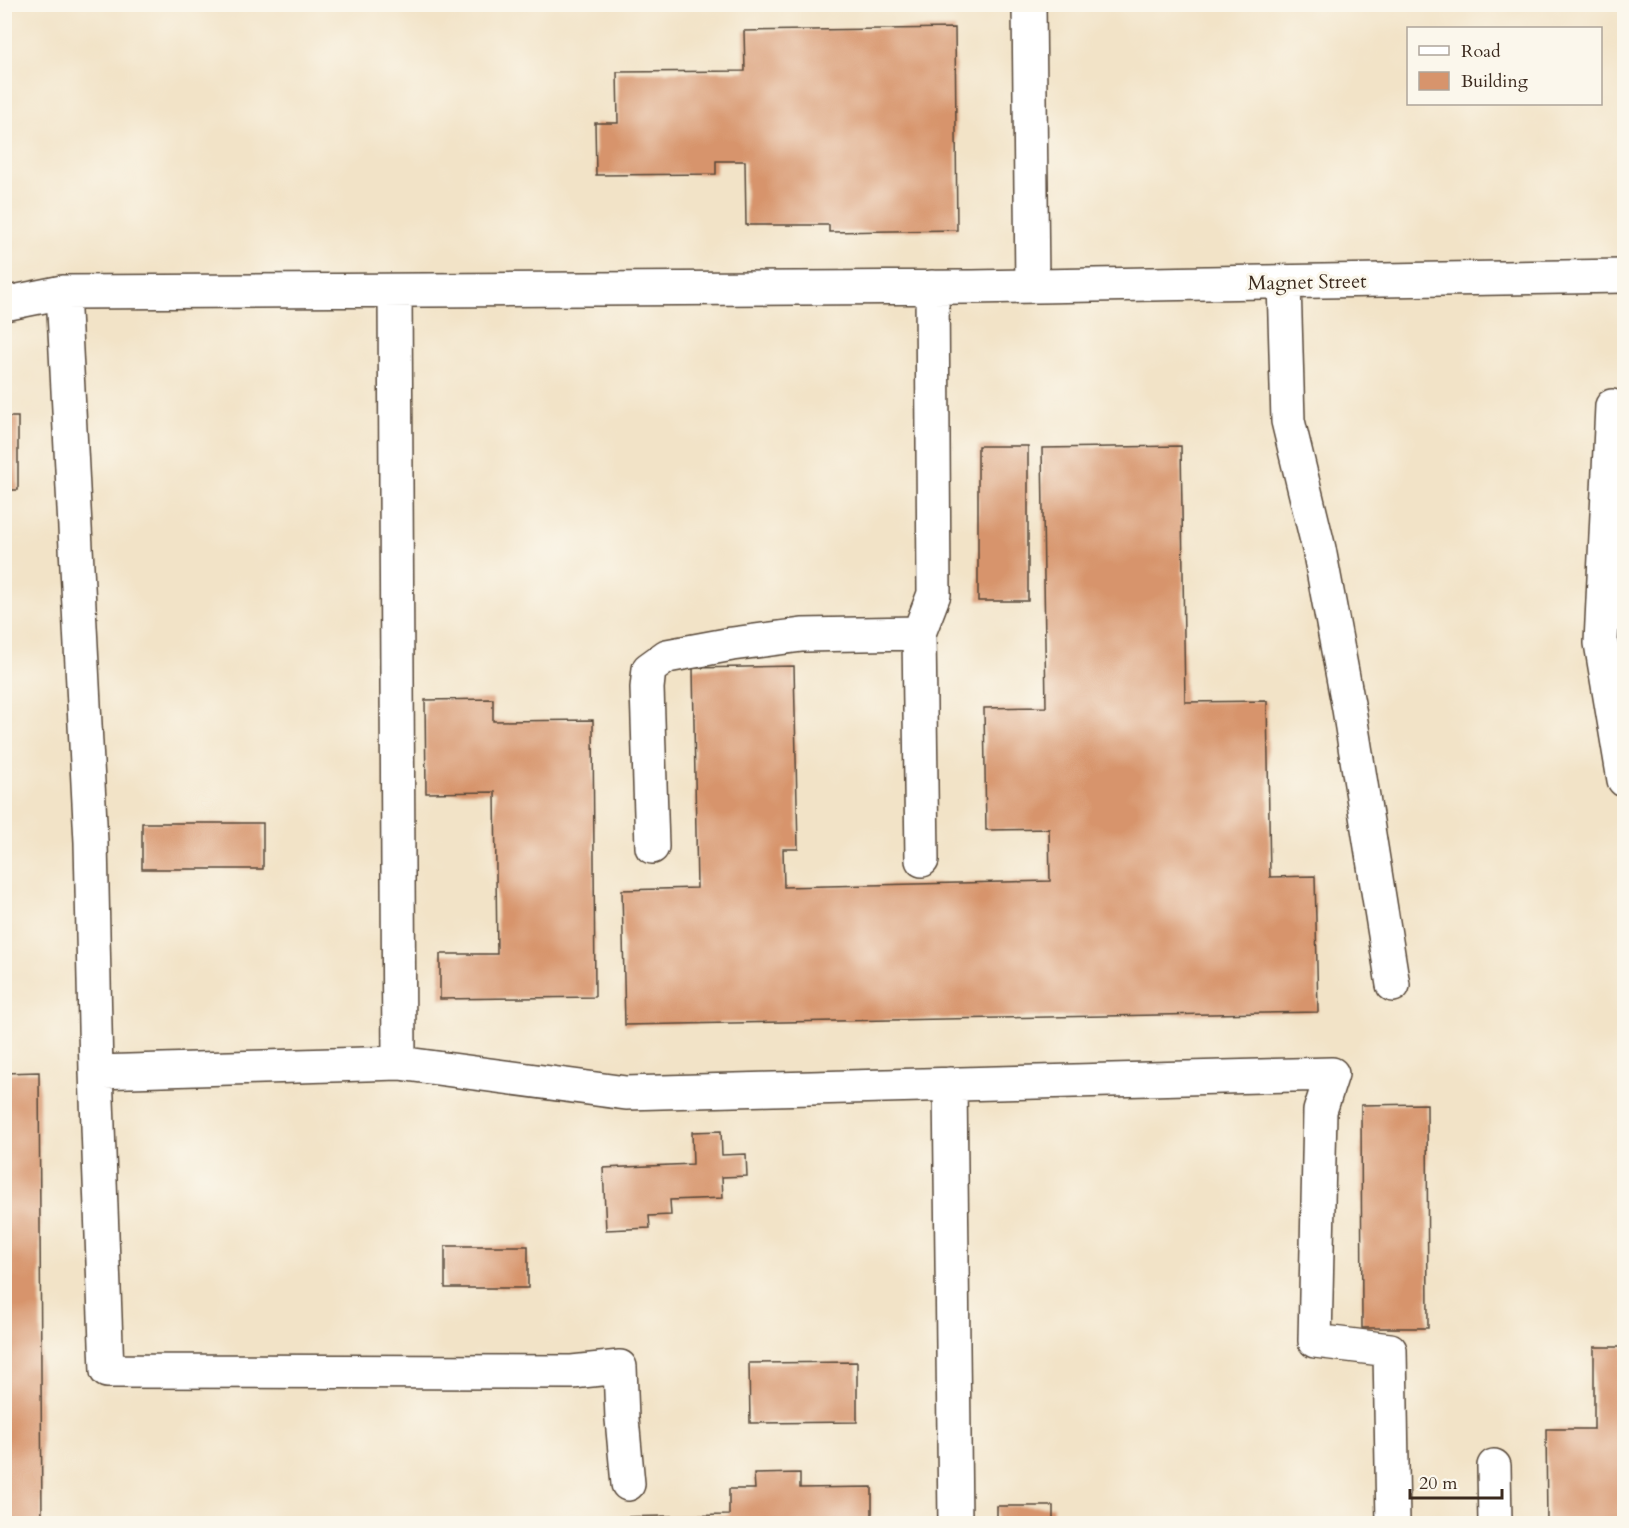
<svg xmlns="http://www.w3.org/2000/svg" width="1629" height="1528" viewBox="0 0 1629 1528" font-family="Cardo,serif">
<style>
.building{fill:#d7946c}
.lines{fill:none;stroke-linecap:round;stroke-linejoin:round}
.minor-casing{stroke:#564637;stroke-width:36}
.minor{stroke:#fff;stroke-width:33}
.labels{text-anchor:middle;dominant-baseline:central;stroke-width:6;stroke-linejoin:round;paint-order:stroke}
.street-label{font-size:20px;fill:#3b2a1e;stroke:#fbf7ec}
</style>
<rect width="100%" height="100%" fill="#fbf7ec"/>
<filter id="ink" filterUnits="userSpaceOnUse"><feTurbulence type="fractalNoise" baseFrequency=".0167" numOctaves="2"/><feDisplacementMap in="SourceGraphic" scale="12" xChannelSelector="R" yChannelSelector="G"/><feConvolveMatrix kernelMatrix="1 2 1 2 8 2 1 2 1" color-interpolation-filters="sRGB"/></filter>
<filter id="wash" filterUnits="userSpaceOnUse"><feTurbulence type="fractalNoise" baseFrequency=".008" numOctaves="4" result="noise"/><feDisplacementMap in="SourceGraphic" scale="24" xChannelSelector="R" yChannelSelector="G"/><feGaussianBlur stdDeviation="1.35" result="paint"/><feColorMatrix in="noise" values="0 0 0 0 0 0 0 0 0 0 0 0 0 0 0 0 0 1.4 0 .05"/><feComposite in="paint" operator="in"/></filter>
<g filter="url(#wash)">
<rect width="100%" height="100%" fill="#f2e3c7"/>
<g id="blocks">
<path class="building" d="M 955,28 L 957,230 L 829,232 L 829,225 L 746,225 L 745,161 L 716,161 L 716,174 L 596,175 L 595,123 L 618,123 L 617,72 L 745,71 L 744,31 Z
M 4,417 L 18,417 L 18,490 L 4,490 Z
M 978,446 L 1028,446 L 1028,601 L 978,601 Z
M 1181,446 L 1185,702 L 1267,701 L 1270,877 L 1315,876 L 1318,1012 L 625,1025 L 622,890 L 697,888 L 693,668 L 794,666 L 798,849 L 783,849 L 784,887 L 1050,881 L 1049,829 L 986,830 L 984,708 L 1046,707 L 1042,448 Z
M 493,699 L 493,721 L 593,720 L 595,997 L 440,999 L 440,954 L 497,954 L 495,792 L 426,793 L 425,700 Z
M 142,823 L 263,823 L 263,869 L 142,869 Z
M 39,1072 L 42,1524 L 4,1524 L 4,1073 Z
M 1427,1104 L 1428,1328 L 1362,1328 L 1361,1105 Z
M 721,1131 L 722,1155 L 746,1154 L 747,1176 L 722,1177 L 723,1198 L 670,1200 L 671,1215 L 649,1216 L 650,1228 L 606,1230 L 603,1168 L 693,1164 L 692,1132 Z
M 445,1246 L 528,1246 L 528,1288 L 445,1288 Z
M 1594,1347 L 1624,1347 L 1624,1524 L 1547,1524 L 1546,1429 L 1594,1429 Z
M 857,1362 L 857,1422 L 750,1423 L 749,1363 Z
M 800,1473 L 800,1488 L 872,1487 L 872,1524 L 614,1524 L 614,1517 L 729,1515 L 729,1489 L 755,1489 L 754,1474 Z
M 997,1506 L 1053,1506 L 1053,1524 L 997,1524 Z"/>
</g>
</g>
<g filter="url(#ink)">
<use href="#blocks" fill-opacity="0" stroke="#564637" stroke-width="1.5"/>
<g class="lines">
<defs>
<path id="minor" d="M 1029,4 L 1032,286
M 1284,283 L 1288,421 L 1319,549 L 1349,709 L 1393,985
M 395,291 L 399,1063
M 4,304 L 63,292
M 1612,406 L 1601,643 L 1624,780
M 652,847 L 647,688 L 649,669 L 667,656 L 732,644 L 802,635 L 919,633
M 922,860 L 919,633 L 934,594 L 932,287
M 96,1072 L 399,1063 L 626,1093 L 1332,1074 L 1320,1111 L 1315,1341 L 1390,1350 L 1393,1524
M 950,1084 L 955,1524
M 1494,1466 L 1495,1524
M 628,1484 L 622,1419 L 620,1367 L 572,1372 L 107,1371 L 96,1072 L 91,842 L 63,292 L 973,287 L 1624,276"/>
</defs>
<use href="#minor" class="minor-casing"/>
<use href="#minor" class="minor"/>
</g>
</g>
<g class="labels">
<g class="street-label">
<text transform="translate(1307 282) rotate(-1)">Magnet Street</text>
</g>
</g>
<rect width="1629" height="1528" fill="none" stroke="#fbf7ec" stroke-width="24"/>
<rect x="1407" y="27" width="195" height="78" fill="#fbf7ec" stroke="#aea59a" stroke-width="1.5"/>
<rect x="1419" y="46" width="30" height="9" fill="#ffffff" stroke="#aea59a" stroke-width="1.5"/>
<text x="1461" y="57" font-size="18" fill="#3b2a1e">Road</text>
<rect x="1419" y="72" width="30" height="18" fill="#d7946c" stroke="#aea59a" stroke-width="1.5"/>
<text x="1461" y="87" font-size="18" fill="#3b2a1e">Building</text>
<path d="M1410 1489v9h92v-9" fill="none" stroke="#3b2a1e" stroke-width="3"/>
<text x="1419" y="1489" font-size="18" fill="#3b2a1e" stroke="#fbf7ec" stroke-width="4.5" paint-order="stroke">20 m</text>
</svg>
